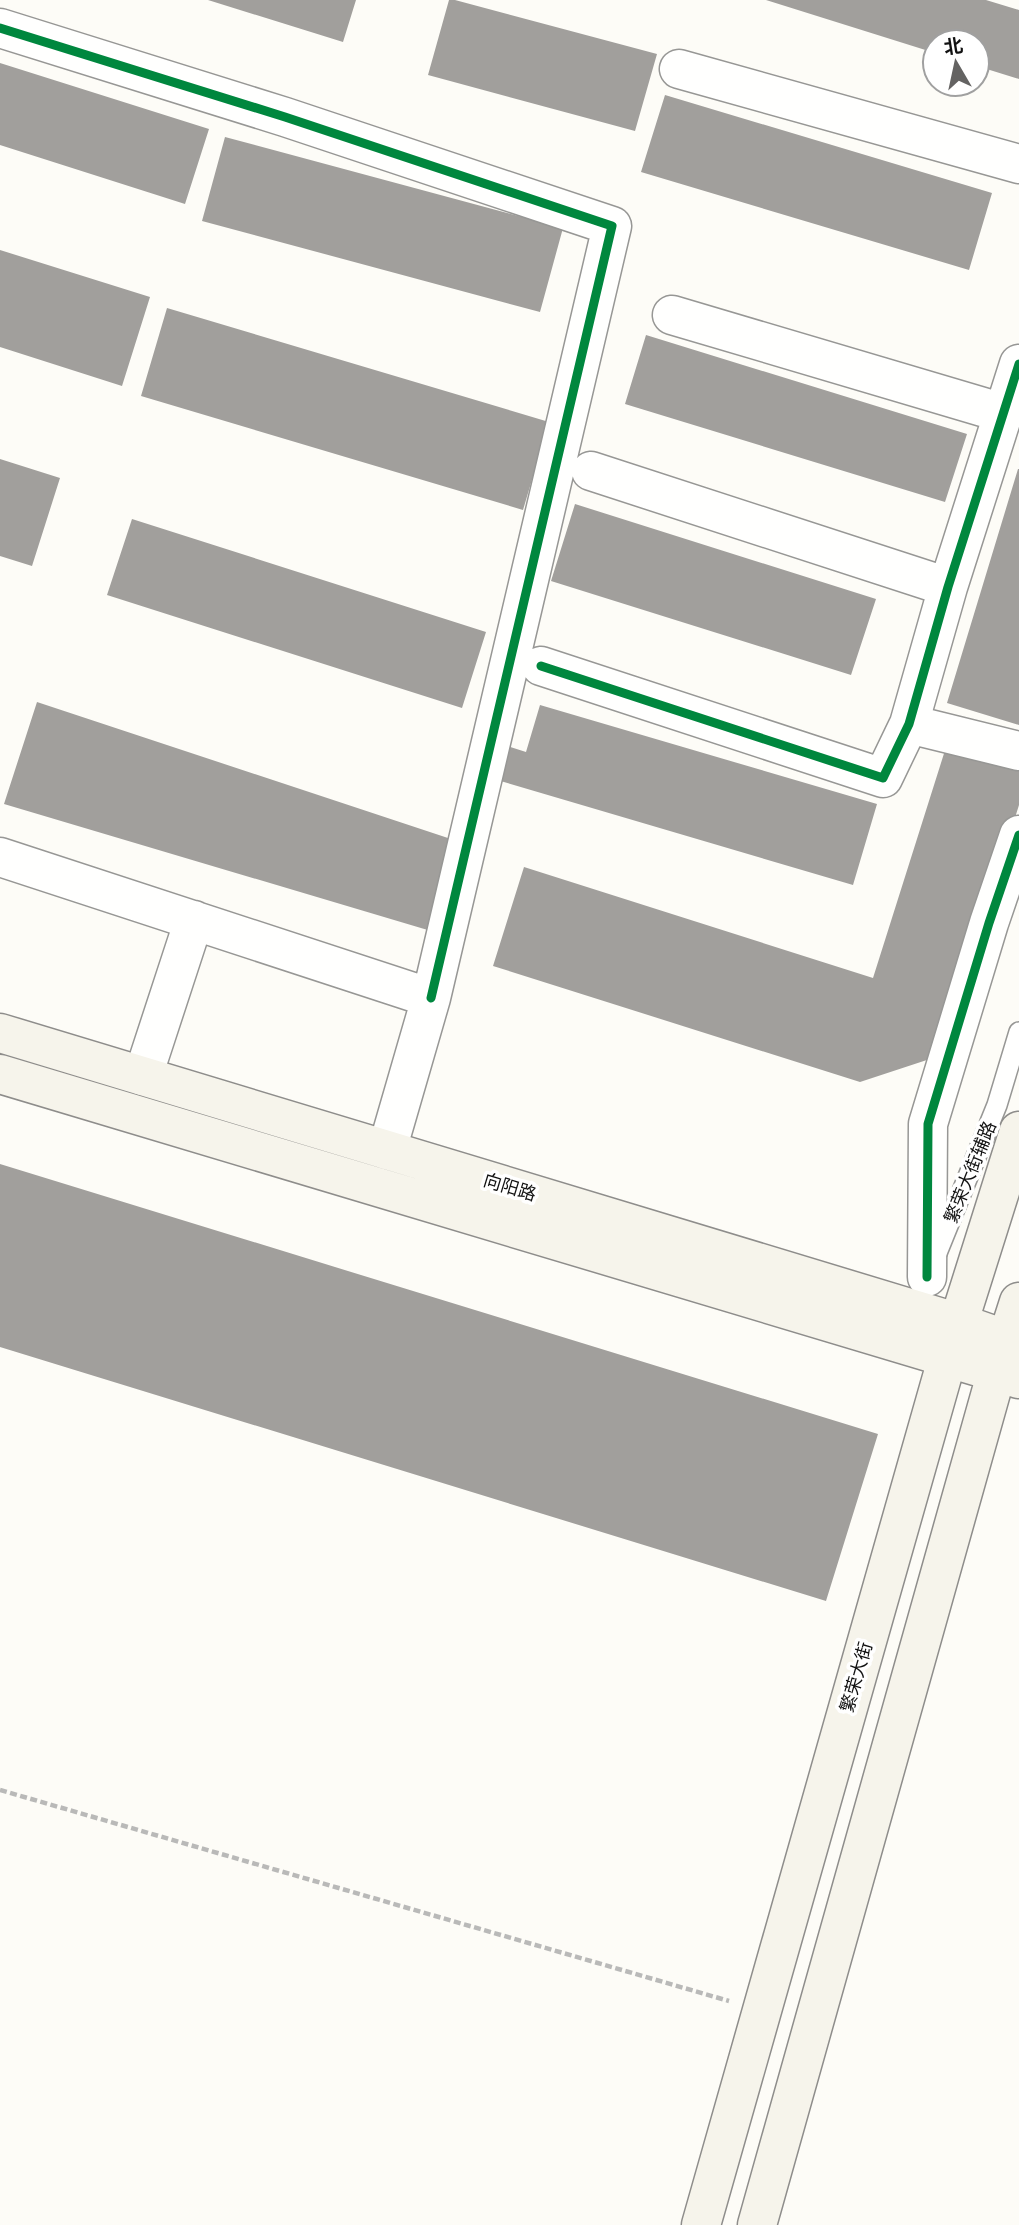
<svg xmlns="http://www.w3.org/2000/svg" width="1019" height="2225" viewBox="0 0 1019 2225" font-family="Lora,'Noto Sans SC',serif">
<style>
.building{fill:#a19f9c}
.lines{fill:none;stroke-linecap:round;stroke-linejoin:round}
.lane-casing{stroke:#979795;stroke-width:22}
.street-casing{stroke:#979795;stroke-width:41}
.secondary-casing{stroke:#8e8d8b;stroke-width:41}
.path{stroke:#b9b9b8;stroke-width:4.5;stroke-dasharray:7 3.5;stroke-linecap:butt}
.lane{stroke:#fffffe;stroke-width:19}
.street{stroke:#fffffe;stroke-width:38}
.secondary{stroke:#f6f4eb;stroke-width:38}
.cycleway-casing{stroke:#fff;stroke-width:13}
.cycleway{stroke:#00873e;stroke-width:9}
.labels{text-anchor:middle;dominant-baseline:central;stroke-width:7;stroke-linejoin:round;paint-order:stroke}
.street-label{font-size:18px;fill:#111;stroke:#fff}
</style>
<rect width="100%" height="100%" fill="#fdfcf7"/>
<path class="building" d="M 208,0 L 356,0 L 343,42 Z
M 449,0 L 455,0 L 657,54 L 635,131 L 428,75 Z
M 766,0 L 986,0 L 1019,10 L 1019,79 L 977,66 L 977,42 L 935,42 L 935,53 Z
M 0,63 L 209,129 L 185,204 L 0,145 Z
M 665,95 L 992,193 L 969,270 L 641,172 Z
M 225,137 L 563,228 L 540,312 L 202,221 Z
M 0,250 L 150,297 L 122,386 L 0,347 Z
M 167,308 L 549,422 L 523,510 L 141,396 Z
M 646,335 L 967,434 L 945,502 L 625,404 Z
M 0,459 L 60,478 L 32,566 L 0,556 Z
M 1018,469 L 1019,469 L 1019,725 L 947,703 Z
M 575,504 L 876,599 L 851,675 L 551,581 Z
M 132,519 L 486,632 L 462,708 L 107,595 Z
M 37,702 L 454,840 L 431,931 L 4,804 Z
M 540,705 L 877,804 L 853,885 L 497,780 L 507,746 L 526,752 Z
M 947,744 L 1019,767 L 1019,805 L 939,1056 L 860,1082 L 493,966 L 524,867 L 873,978 Z
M 0,1164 L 878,1434 L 826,1601 L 0,1347 Z"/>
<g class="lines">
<defs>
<path id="lane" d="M 937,1253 L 997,1105 L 1019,1032"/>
<path id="street" d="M 0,28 L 285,117 L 612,226 L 431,998
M 679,69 L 1019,164
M 672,315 L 1003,413
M 591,471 L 948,587
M 541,666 L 883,778 L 909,724 L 948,587 L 1019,364
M 909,724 L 1019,751
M 0,857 L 431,998 L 387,1150
M 143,1076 L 194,920
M 927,1277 L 928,1124 L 989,923 L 1019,835"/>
<path id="secondary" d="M 0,1033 L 959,1323 L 1019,1344
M 0,1074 L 1019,1379
M 701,2225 L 948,1356 L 1019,1131
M 757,2225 L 997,1371 L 1019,1302"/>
</defs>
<use href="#lane" class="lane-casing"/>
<use href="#street" class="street-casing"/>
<use href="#secondary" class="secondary-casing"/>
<path class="path" d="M 0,1790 L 729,2001"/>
<use href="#lane" class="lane"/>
<use href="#street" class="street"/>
<use href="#secondary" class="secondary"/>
<defs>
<path id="cycleway" d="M 0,28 L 285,117 L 612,226 L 431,998
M 541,666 L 883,778 L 909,724 L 948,587 L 1019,364
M 927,1277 L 928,1124 L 989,923 L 1019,835"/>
</defs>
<use href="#cycleway" class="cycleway-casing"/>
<use href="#cycleway" class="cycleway"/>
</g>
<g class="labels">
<g class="street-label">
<text transform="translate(970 1172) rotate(-68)">繁荣大街辅路</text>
<text transform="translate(510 1187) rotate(17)">向阳路</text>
<text transform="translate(856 1677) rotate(-74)">繁荣大街</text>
</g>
</g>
<g transform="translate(956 63) rotate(351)"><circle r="33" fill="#ffffff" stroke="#a0a0a0" stroke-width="2"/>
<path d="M0-5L12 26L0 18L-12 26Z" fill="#646362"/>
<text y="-10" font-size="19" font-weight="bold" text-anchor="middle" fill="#111111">北</text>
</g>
</svg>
